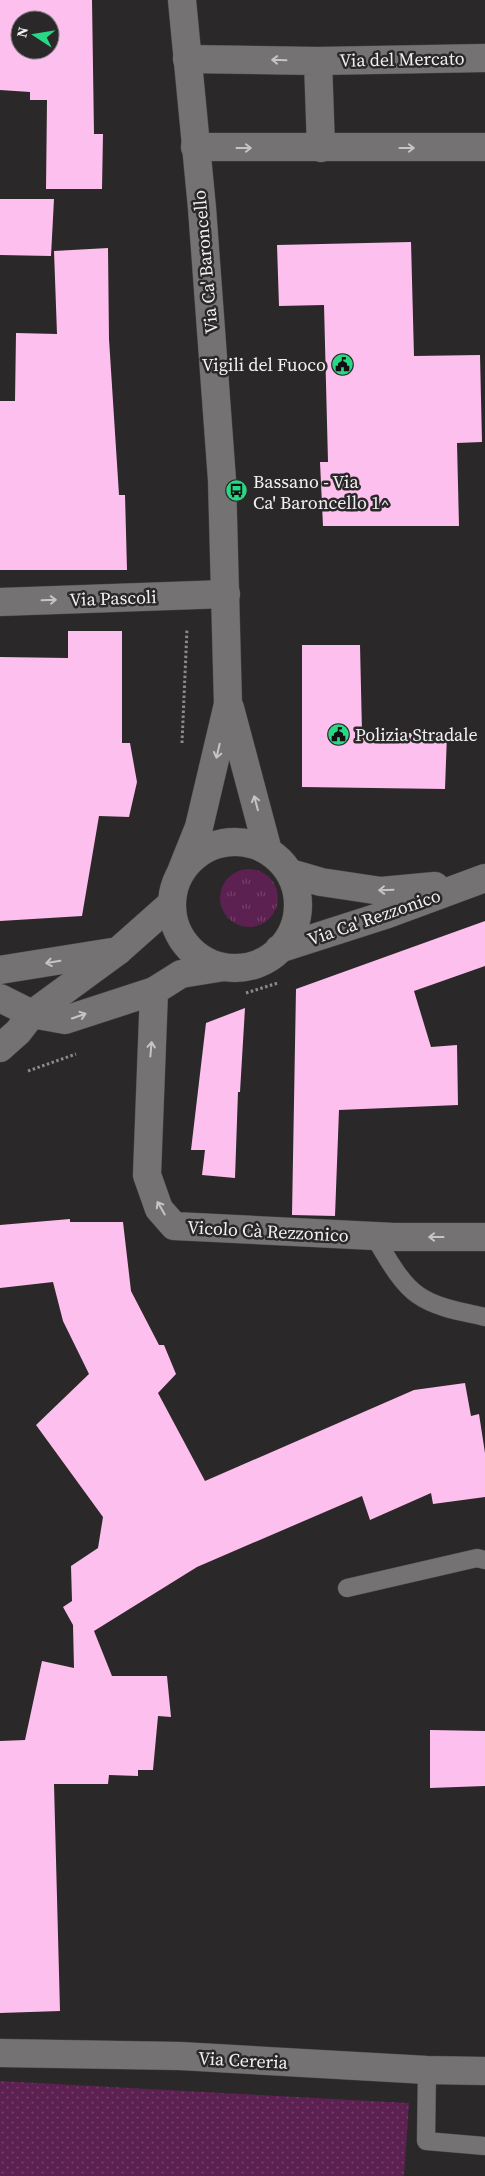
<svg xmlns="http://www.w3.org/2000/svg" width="485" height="2176" viewBox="0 0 485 2176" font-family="'Source Serif 4',serif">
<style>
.grass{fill:url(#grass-tufts)}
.park{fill:url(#park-dots)}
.building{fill:#fdbfed;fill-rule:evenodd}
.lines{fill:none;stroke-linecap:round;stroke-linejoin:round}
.service-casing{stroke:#494748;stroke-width:19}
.minor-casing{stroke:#494748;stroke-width:29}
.tertiary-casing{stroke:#494748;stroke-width:29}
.secondary-casing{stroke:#494748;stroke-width:29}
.path{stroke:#8c8b8c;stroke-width:3;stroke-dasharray:2.5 2.5;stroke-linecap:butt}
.service{stroke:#757274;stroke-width:18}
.minor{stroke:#757274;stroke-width:28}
.tertiary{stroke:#757274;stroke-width:28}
.secondary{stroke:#757274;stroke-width:28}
.oneway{stroke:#c6c5c6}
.labels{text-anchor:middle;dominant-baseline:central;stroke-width:5;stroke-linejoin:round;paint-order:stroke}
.street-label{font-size:18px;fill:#f2f1f2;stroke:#2a2829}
.poi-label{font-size:18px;fill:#f2f1f2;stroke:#2a2829;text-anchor:start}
</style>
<defs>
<pattern id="grass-tufts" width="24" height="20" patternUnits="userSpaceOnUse" patternTransform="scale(1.25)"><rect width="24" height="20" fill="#5c2051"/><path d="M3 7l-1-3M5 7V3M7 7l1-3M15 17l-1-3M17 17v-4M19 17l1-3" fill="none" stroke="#74416a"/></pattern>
<pattern id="park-dots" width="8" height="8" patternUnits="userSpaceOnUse" patternTransform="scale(1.25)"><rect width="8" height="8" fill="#5c2051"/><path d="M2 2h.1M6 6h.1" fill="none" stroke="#74416a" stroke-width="1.8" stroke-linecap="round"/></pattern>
</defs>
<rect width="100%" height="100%" fill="#2a2829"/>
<path class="grass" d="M220 898a29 29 0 1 1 58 0a29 29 0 1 1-58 0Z"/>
<path class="park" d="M 0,2081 L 409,2103 L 404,2176 L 0,2176 Z"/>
<path class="building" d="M 0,0 L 92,0 L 94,134 L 103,134 L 102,189 L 46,189 L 47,100 L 30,100 L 30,92 L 0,90 ZM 20,20 L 50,20 L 50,50 L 20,50 Z
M 0,199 L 54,199 L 51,256 L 0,255 Z
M 411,242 L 414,356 L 480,355 L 482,442 L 457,443 L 459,526 L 323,526 L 320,462 L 328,462 L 324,305 L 279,306 L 277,245 Z
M 108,248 L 109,339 L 119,495 L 125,495 L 127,570 L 0,570 L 0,401 L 15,401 L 16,333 L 57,334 L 54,251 Z
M 68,631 L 122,631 L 122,743 L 130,743 L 137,782 L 129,817 L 99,816 L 82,916 L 0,921 L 0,657 L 68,658 Z
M 302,645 L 360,645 L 362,732 L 447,734 L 445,789 L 302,787 Z
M 485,921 L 485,966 L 414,991 L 431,1047 L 457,1045 L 458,1105 L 339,1110 L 335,1216 L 292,1215 L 296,989 Z
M 245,1008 L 240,1092 L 238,1092 L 235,1178 L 202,1175 L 205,1150 L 191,1150 L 206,1023 Z
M 70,1219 L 70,1222 L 123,1222 L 131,1291 L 159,1345 L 164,1345 L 176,1374 L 158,1393 L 205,1481 L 414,1390 L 465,1383 L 471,1416 L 479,1414 L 485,1453 L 485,1497 L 433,1504 L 431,1493 L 370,1520 L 362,1496 L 197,1567 L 94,1631 L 112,1676 L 167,1676 L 171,1717 L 158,1716 L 153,1770 L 138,1770 L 138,1776 L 109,1775 L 108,1784 L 54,1784 L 60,2011 L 0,2013 L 0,1741 L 25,1740 L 42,1661 L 74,1668 L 73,1625 L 63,1607 L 72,1601 L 71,1566 L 98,1548 L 103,1517 L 36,1425 L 89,1374 L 63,1321 L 53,1282 L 0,1288 L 0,1225 Z
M 430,1730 L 485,1731 L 485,1786 L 430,1788 Z"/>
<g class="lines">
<defs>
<path id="service" d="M 374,1236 C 385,1254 400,1283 418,1295 C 436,1308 464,1312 485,1317
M 347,1588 L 477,1558 L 485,1560
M 427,2070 L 426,2141 L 485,2146"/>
<path id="minor" d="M 187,59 L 318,61 L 485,58
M 318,61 L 321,148
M 195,147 L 485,147
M 0,602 L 226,594
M 154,991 L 147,1175 L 159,1209 L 174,1226 L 394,1237 L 485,1237"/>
<path id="tertiary" d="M 0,1048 L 18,1032 L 32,1014 L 118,951
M 0,2053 L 180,2056 L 427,2070 L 485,2071"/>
<path id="secondary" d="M 230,708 L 268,851
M172 905a63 63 0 1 1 126 0a63 63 0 1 1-126 0Z
M 181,872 L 199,827 L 228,704 L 222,480 L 202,208 L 182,0
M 290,873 L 321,882 L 381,891 L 435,886
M 279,949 L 385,915 L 485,878
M 0,970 L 118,951 L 171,904
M 0,998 L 32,1014 L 65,1020 L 154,991 L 181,974 L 224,967"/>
</defs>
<use href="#service" class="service-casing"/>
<use href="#minor" class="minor-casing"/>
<use href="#tertiary" class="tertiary-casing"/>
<use href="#secondary" class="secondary-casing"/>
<path class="path" d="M 182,743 L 187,629
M 246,993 L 278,983
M 28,1071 L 76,1054"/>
<use href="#service" class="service"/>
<use href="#minor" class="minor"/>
<use href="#tertiary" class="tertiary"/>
<use href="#secondary" class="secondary"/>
</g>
<defs><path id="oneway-shaft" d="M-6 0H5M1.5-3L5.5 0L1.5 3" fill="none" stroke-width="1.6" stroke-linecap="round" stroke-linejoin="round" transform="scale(1.25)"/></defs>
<g class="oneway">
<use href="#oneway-shaft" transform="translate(279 60) rotate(-178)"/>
<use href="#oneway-shaft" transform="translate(244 148)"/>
<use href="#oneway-shaft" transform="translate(407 148)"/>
<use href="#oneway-shaft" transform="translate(49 600) rotate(-2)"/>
<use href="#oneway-shaft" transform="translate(218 751) rotate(103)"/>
<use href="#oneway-shaft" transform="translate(256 803) rotate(-105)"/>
<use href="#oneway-shaft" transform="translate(386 890) rotate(178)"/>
<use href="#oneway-shaft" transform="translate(53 962) rotate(170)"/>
<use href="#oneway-shaft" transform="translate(79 1016) rotate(-19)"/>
<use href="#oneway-shaft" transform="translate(151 1049) rotate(-85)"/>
<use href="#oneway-shaft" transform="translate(161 1208) rotate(-120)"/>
<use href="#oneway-shaft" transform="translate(436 1237) rotate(-180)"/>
</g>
<defs>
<symbol id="civic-disc" viewBox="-11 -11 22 22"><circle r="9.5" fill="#29d885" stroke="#2a2829"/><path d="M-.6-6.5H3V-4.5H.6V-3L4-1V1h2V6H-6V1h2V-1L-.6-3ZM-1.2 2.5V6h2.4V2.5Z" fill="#111"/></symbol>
<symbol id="bus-disc" viewBox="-11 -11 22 22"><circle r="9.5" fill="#29d885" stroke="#2a2829"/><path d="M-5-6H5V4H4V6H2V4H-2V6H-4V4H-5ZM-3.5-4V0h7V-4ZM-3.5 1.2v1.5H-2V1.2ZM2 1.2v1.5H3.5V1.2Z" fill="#111"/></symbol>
</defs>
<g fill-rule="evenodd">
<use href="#civic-disc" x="330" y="352" width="25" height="25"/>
<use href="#bus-disc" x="224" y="478" width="25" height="25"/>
<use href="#civic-disc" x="326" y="722" width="25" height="25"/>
</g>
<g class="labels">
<g class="street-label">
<text transform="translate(402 59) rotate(-1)">Via del Mercato</text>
<text transform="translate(205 262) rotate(-95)">Via Ca' Baroncello</text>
<text transform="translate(113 598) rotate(-2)">Via Pascoli</text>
<text transform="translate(374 917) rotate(-19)">Via Ca' Rezzonico</text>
<text transform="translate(268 1231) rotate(3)">Vicolo Cà Rezzonico</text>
<text transform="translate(243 2060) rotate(3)">Via Cereria</text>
</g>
<g class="poi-label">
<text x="326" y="364" text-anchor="end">Vigili del Fuoco</text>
<text x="253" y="481">Bassano - Via<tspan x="253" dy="21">Ca' Baroncello 1^</tspan></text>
<text x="355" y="734">Polizia Stradale</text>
</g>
</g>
<g transform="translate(35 35) rotate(282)"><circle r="24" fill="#2a2829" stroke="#7a7879"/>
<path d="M0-4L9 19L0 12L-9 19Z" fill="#29d885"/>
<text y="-8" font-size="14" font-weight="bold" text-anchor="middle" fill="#f2f1f2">N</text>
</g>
</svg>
